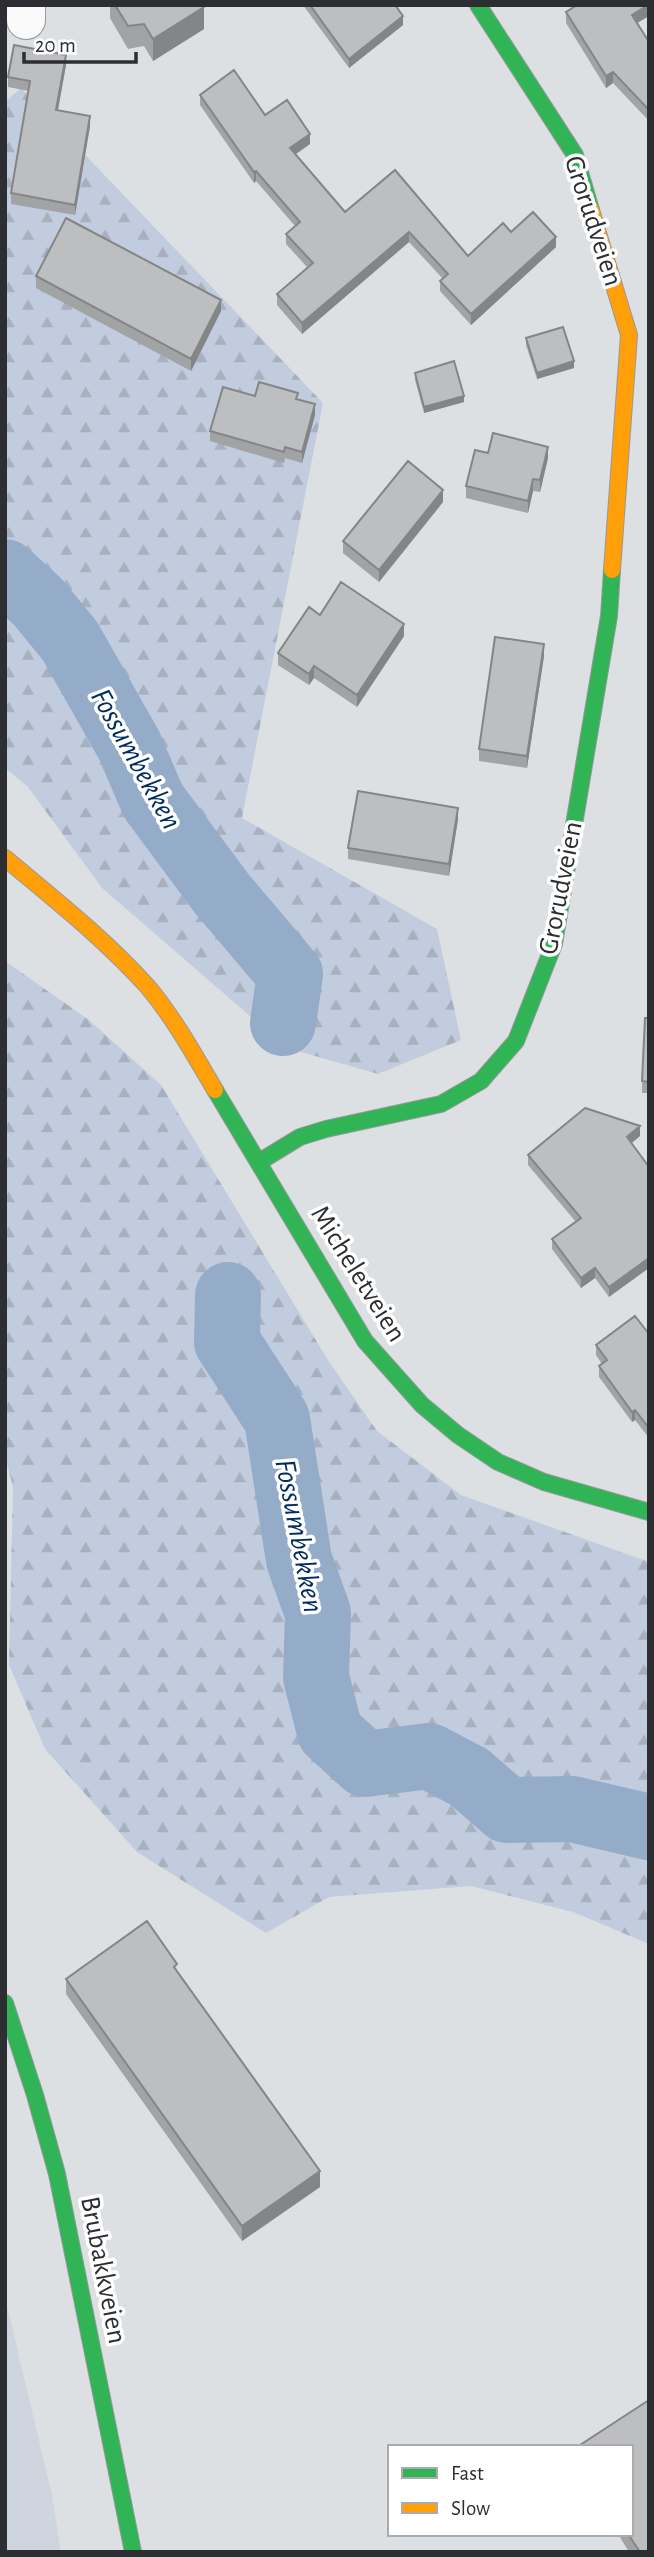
<svg xmlns="http://www.w3.org/2000/svg" width="654" height="2557" viewBox="0 0 654 2557" font-family="'Alegreya Sans',sans-serif">
<style>
.built{fill:#cfd5de}
.forest{fill:url(#forest-firs)}
.lines{fill:none;stroke-linecap:round;stroke-linejoin:round}
.river{stroke:#95acc9;stroke-width:66}
.street-casing{stroke:#96989a;stroke-width:40}
.fast-casing{stroke:#96989a;stroke-width:18}
.slow-casing{stroke:#96989a;stroke-width:18}
.street{stroke:#fafafb;stroke-width:38}
.fast{stroke:#30b455;stroke-width:16}
.slow{stroke:#ff9f0a;stroke-width:16}
.rail{stroke:#d2d2d4;stroke-width:5;stroke-dasharray:3.5 7;stroke-linecap:butt}
.wall{fill:#a2a3a5}
.shaded-wall{fill:#848586}
.building{fill:#bcbec0;stroke:#848586;stroke-width:2}
.labels{text-anchor:middle;dominant-baseline:central;stroke-width:7;stroke-linejoin:round;paint-order:stroke}
.street-label{font-size:28px;fill:#2d2e31;stroke:#fff}
.water-label{font-size:30px;font-style:italic;fill:#002c5f;stroke:#fff}
</style>
<defs>
<pattern id="forest-firs" width="22" height="20" patternUnits="userSpaceOnUse" patternTransform="scale(1.75)"><rect width="22" height="20" fill="#c1cdde"/><path d="M5 1l3.5 6h-7zM16 11l3.5 6h-7z" fill="#a6b0bf"/></pattern>
</defs>
<rect width="100%" height="100%" fill="#dde0e3"/>
<path class="built" d="M 5,2297 L 52,2495 L 61,2552 L 5,2552 Z"/>
<path class="forest" d="M 21,88 L 323,403 L 242,818 L 437,929 L 461,1040 L 378,1074 L 287,1048 L 102,888 L 28,787 L 5,768 L 5,102 Z
M 5,961 L 89,1020 L 161,1085 L 328,1360 L 377,1431 L 461,1495 L 649,1562 L 649,1944 L 573,1912 L 471,1886 L 329,1897 L 266,1933 L 137,1852 L 45,1749 L 9,1665 L 13,1487 L 5,1456 Z"/>
<g class="lines">
<path class="river" d="M 5,572 L 38,602 L 70,641 L 129,745 L 153,801 L 222,894 L 290,974 L 283,1023
M 228,1295 L 227,1342 L 277,1419 L 299,1560 L 318,1613 L 316,1677 L 330,1732 L 365,1764 L 429,1756 L 469,1777 L 507,1810 L 572,1809 L 649,1827"/>
<defs>
<path id="street" d="M 26,20 L 26,5"/>
<path id="fast" d="M 478,5 L 575,155 L 591,210
M 215,1090 L 365,1341 L 422,1405 L 458,1435 L 498,1462 L 544,1482 L 649,1512
M 259,1162 L 300,1137 L 326,1129 L 441,1104 L 481,1081 L 516,1041 L 554,944 L 609,616 L 612,570
M 5,2003 L 35,2095 L 57,2174 L 133,2552"/>
<path id="slow" d="M 591,210 L 629,335 L 612,570
M 5,858 C 54,899 105,939 148,987 C 174,1018 195,1056 215,1090"/>
</defs>
<use href="#street" class="street-casing"/>
<use href="#fast" class="fast-casing"/>
<use href="#slow" class="slow-casing"/>
<use href="#street" class="street"/>
<use href="#fast" class="fast"/>
<use href="#slow" class="slow"/>
<path class="rail" d="M 5,2547 L 6,2552"/>
</g>
<path class="wall" d="M 110,5 L 203,5 L 204,29 L 153,61 L 144,46 L 128,49 L 110,18 Z
M 303,5 L 395,5 L 403,25 L 349,68 Z
M 649,5 L 649,16 L 637,23 L 649,42 L 649,121 L 613,83 L 606,88 L 566,23 L 566,12 Z
M 66,65 L 58,110 L 90,126 L 75,215 L 11,204 L 11,193 L 29,91 L 8,87 L 8,77 Z
M 200,95 L 265,115 L 310,144 L 296,154 L 345,212 L 395,170 L 468,256 L 511,232 L 556,247 L 471,325 L 440,291 L 440,281 L 443,279 L 409,242 L 302,334 L 277,305 L 277,294 L 307,267 L 286,244 L 286,234 L 295,226 L 256,181 L 254,183 L 200,105 Z
M 36,276 L 221,311 L 191,371 L 36,288 Z
M 526,338 L 574,368 L 537,379 L 526,345 Z
M 415,373 L 464,402 L 424,413 L 415,380 Z
M 255,396 L 298,400 L 315,415 L 302,463 L 285,458 L 284,463 L 210,441 L 210,431 Z
M 488,453 L 548,458 L 540,492 L 533,491 L 528,513 L 466,498 L 466,486 Z
M 443,502 L 379,582 L 343,553 L 343,541 Z
M 320,615 L 404,636 L 357,707 L 314,678 L 309,685 L 278,665 L 278,653 Z
M 544,656 L 527,768 L 479,761 L 479,749 Z
M 458,819 L 449,876 L 348,859 L 348,848 Z
M 649,1018 L 649,1093 L 642,1093 L 642,1081 Z
M 640,1136 L 631,1143 L 609,1297 L 595,1278 L 581,1288 L 552,1249 L 552,1239 L 576,1222 L 528,1165 L 528,1155 Z
M 649,1334 L 649,1438 L 635,1420 L 632,1422 L 599,1377 L 599,1366 L 602,1364 L 596,1355 L 596,1345 Z
M 177,1971 L 320,2187 L 242,2241 L 66,1994 L 66,1979 Z
M 618,2534 L 631,2534 L 649,2552 L 629,2552 Z"/>
<path class="shaded-wall" d="M 648,5 L 649,5 L 649,16 L 632,26 L 632,15 Z
M 204,7 L 204,29 L 153,61 L 153,39 Z
M 403,16 L 403,25 L 349,68 L 349,59 Z
M 66,55 L 66,65 L 56,120 L 56,110 Z
M 613,72 L 613,83 L 606,88 L 606,76 Z
M 90,116 L 90,126 L 75,215 L 75,205 Z
M 310,134 L 310,144 L 290,158 L 290,148 Z
M 256,171 L 256,181 L 254,183 L 254,172 Z
M 409,232 L 409,242 L 302,334 L 302,323 Z
M 556,237 L 556,247 L 471,325 L 471,314 Z
M 221,300 L 221,311 L 191,371 L 191,359 Z
M 574,361 L 574,368 L 537,379 L 537,373 Z
M 464,396 L 464,402 L 424,413 L 424,407 Z
M 315,404 L 315,415 L 302,463 L 302,452 Z
M 548,447 L 548,458 L 540,492 L 540,480 Z
M 533,479 L 533,491 L 528,513 L 528,501 Z
M 443,490 L 443,502 L 379,582 L 379,570 Z
M 404,624 L 404,636 L 357,707 L 357,695 Z
M 544,644 L 544,656 L 527,768 L 527,756 Z
M 314,666 L 314,678 L 309,685 L 309,674 Z
M 458,808 L 458,819 L 449,876 L 449,864 Z
M 640,1126 L 640,1136 L 627,1147 L 627,1137 Z
M 649,1258 L 649,1268 L 609,1297 L 609,1287 Z
M 595,1268 L 595,1278 L 581,1288 L 581,1278 Z
M 635,1410 L 635,1420 L 632,1422 L 632,1412 Z
M 320,2171 L 320,2187 L 242,2241 L 242,2226 Z"/>
<path class="building" d="M 115,5 L 203,5 L 204,7 L 153,39 L 144,24 L 128,26 Z
M 310,5 L 395,5 L 403,16 L 349,59 Z
M 577,5 L 648,5 L 632,15 L 649,42 L 649,110 L 613,72 L 606,76 L 566,12 Z
M 14,45 L 66,55 L 56,110 L 90,116 L 75,205 L 11,193 L 30,81 L 8,77 Z
M 234,70 L 265,115 L 287,100 L 310,134 L 290,148 L 345,212 L 395,170 L 468,256 L 503,223 L 511,232 L 533,212 L 556,237 L 471,314 L 440,281 L 448,274 L 409,232 L 302,323 L 277,294 L 313,263 L 286,234 L 300,222 L 256,171 L 254,172 L 200,95 Z
M 66,218 L 221,300 L 191,359 L 36,276 Z
M 563,327 L 574,361 L 537,373 L 526,338 Z
M 454,361 L 464,396 L 424,407 L 415,373 Z
M 259,382 L 298,393 L 296,399 L 315,404 L 302,452 L 285,447 L 284,452 L 210,431 L 223,387 L 255,396 Z
M 493,433 L 548,447 L 540,480 L 533,479 L 528,501 L 466,486 L 475,450 L 488,453 Z
M 408,461 L 443,490 L 379,570 L 343,541 Z
M 341,582 L 404,624 L 357,695 L 314,666 L 309,674 L 278,653 L 309,607 L 320,615 Z
M 495,637 L 544,644 L 527,756 L 479,749 Z
M 358,791 L 458,808 L 449,864 L 348,848 Z
M 645,1018 L 649,1018 L 649,1082 L 642,1081 Z
M 585,1108 L 640,1126 L 627,1137 L 649,1167 L 649,1258 L 609,1287 L 595,1268 L 581,1278 L 552,1239 L 581,1218 L 528,1155 Z
M 635,1316 L 649,1334 L 649,1428 L 635,1410 L 632,1412 L 599,1366 L 607,1360 L 596,1345 Z
M 147,1921 L 177,1964 L 174,1967 L 320,2171 L 242,2226 L 66,1979 Z
M 649,2400 L 649,2552 L 640,2552 L 628,2534 L 631,2534 L 631,2447 L 577,2447 Z"/>
<g class="labels">
<g class="street-label">
<text transform="translate(593 221) rotate(72)">Grorudveien</text>
<text transform="translate(561 888) rotate(-79)">Grorudveien</text>
<text transform="translate(358 1274) rotate(58)">Micheletveien</text>
<text transform="translate(103 2270) rotate(79)">Brubakkveien</text>
</g>
<g class="water-label">
<text transform="translate(136 759) rotate(61)">Fossumbekken</text>
<text transform="translate(299 1536) rotate(79)">Fossumbekken</text>
</g>
</g>
<rect width="654" height="2557" fill="none" stroke="#2d2e31" stroke-width="14"/>
<rect x="388" y="2445" width="245" height="91" fill="#ffffff" stroke="#ababad" stroke-width="2"/>
<rect x="402" y="2468" width="35" height="10" fill="#30b455" stroke="#ababad" stroke-width="2"/>
<text x="451" y="2480" font-size="21" fill="#2d2e31">Fast</text>
<rect x="402" y="2503" width="35" height="10" fill="#ff9f0a" stroke="#ababad" stroke-width="2"/>
<text x="451" y="2515" font-size="21" fill="#2d2e31">Slow</text>
<path d="M24 52v10h112v-10" fill="none" stroke="#2d2e31" stroke-width="3.5"/>
<text x="35" y="52" font-size="21" fill="#2d2e31" stroke="#ffffff" stroke-width="5" paint-order="stroke">20 m</text>
</svg>
